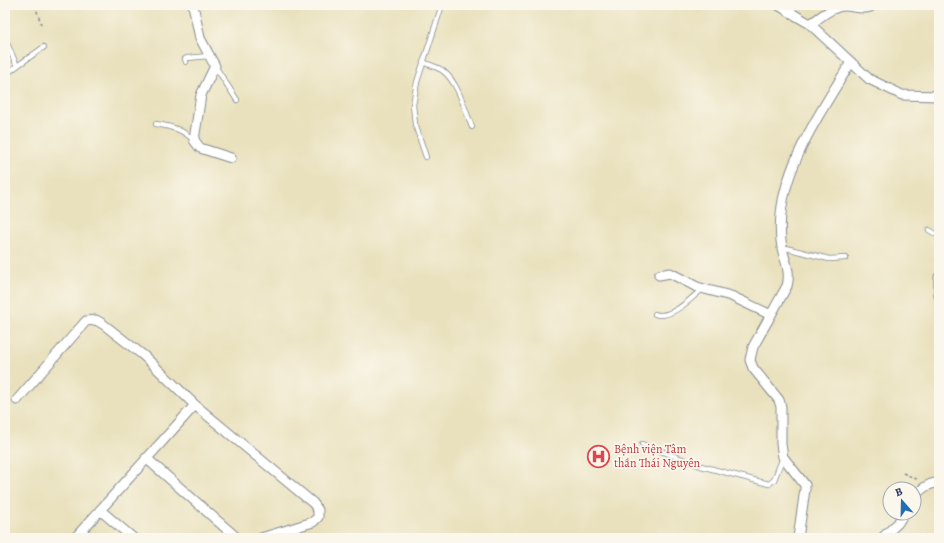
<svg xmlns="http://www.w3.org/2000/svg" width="944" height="543" viewBox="0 0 944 543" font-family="Alegreya,serif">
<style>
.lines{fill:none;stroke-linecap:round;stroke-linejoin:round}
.lane-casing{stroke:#82888e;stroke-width:6}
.street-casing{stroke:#82888e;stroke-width:11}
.path{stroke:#82888e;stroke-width:1.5;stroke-dasharray:3 3;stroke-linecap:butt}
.lane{stroke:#fff;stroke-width:4.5}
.street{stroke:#fff;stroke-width:9}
.labels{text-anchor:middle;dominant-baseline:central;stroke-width:3.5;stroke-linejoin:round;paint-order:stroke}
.health-label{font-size:12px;fill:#be3a42;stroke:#fbf7ec;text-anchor:start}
</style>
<rect width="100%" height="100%" fill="#fbf7ec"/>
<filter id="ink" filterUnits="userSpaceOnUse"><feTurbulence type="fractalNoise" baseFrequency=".025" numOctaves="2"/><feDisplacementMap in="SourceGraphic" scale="8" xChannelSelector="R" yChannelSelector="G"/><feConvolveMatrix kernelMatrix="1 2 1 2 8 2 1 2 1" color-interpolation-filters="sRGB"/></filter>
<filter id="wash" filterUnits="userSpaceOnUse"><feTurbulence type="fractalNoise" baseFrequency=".012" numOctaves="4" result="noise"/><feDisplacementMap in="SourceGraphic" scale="16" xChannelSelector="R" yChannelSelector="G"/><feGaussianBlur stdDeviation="0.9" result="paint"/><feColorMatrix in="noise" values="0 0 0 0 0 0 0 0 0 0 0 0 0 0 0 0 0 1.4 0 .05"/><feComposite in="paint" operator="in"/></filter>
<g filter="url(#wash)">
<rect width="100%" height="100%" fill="#e9e1bd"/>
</g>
<g filter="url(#ink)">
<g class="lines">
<defs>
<path id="lane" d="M 5,39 L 17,66 L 44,47
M 186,62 L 185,59 L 187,58 L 209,56
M 423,62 C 429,65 438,67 443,71 C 458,82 465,110 472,127
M 215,66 L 237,100
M 5,75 L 17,66
M 156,124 C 173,127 181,129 194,140
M 426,157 L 415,124 L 413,105 L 417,82 L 442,5
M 929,230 L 939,236
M 782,247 L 829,259 L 846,258
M 655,314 C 670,320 692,298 702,289
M 642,444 L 701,466 L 769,484 L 774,480 L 783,457"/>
<path id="street" d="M 193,5 L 200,38 L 215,66 L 201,95 L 194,140 L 200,148 L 231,158
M 778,5 L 810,24 L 869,79 L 902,95 L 939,96
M 810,24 C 820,18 832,6 845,6 C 853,6 862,10 870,7 L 872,5
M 659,275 L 670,273 L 697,287 L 731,296 L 771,315
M 939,277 L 939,296
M 17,400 L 86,321 L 96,320 L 103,324 L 144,356 L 195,405 L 313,503 L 318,510 L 318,517 L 313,522 L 261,538
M 146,458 L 237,538
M 914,497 C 921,488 928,484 939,482
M 100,510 L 133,538
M 75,538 L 195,405
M 798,538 L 805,489 L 805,485 L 783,457 L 781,444 L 781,407 L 779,400 L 753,368 L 750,360 L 753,347 L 787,286 C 791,271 785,262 782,248 C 780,237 780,225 781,214 C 786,161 824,107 851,62
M 882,538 L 898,523 L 904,513"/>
</defs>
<use href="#lane" class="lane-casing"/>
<use href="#street" class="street-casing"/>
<path class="path" d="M 35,5 L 41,24
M 903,473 L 919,480"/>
<use href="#lane" class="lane"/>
<use href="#street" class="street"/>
</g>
</g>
<defs>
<symbol id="hospital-ring" viewBox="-11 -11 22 22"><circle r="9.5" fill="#fbf7ec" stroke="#e0444e" stroke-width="1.5"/><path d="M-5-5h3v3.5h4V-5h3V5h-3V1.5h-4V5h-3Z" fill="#e0444e"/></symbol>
</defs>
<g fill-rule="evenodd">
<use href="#hospital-ring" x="586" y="444" width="25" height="25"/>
</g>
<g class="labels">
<g class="health-label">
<text x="614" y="449">Bệnh viện Tâm<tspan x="614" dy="14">thần Thái Nguyên</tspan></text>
</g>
</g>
<rect width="944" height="543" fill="none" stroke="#fbf7ec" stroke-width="20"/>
<g transform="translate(902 501) rotate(340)"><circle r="19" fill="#fbf7ec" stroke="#a1a7b3"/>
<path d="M0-3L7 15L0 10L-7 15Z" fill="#1f6fb2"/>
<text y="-6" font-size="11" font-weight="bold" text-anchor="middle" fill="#1b2f5e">B</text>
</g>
</svg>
